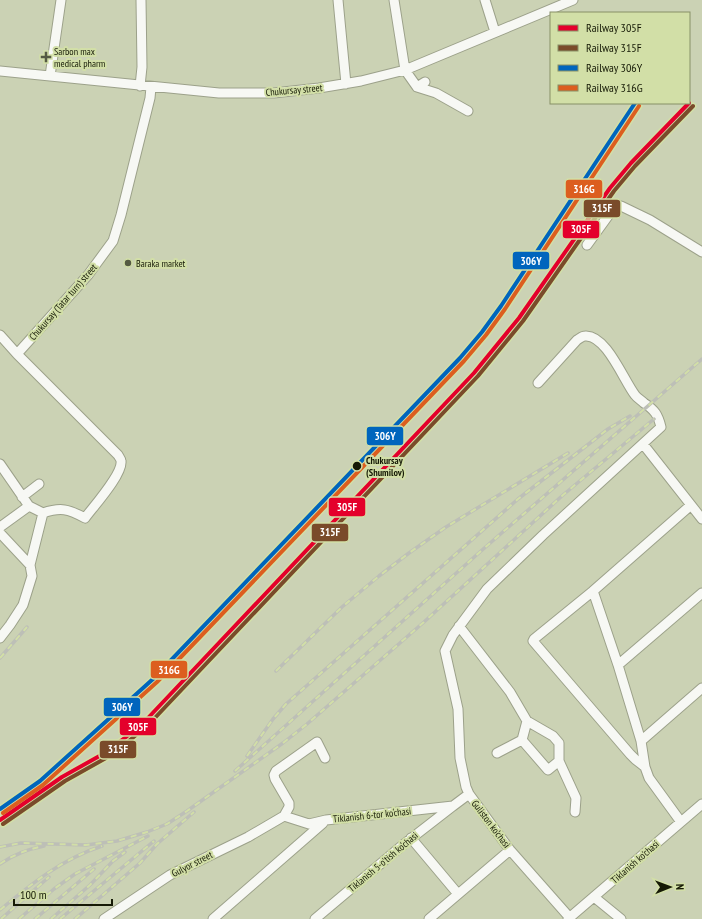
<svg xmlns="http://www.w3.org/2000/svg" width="702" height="919" viewBox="0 0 702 919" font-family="'PT Sans Narrow',sans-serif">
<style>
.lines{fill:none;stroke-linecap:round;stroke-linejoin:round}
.minor-casing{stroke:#9ca18a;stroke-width:11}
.minor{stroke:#f7f8f4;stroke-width:9}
.rail-casing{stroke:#bdbfb7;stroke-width:3.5}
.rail{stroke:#d2dfa7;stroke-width:2;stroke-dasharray:6;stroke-linecap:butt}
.rail-1-casing{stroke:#d2dfa7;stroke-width:7}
.rail-2-casing{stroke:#d2dfa7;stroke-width:7}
.rail-3-casing{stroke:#d2dfa7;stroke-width:7}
.rail-4-casing{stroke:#d2dfa7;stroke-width:7}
.rail-1{stroke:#e4002b;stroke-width:4}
.rail-2{stroke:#7a4b2a;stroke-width:4}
.rail-3{stroke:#0065bd;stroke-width:4}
.rail-4{stroke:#dc5e1f;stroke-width:4}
.poi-dot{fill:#555a43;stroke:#d2dfa7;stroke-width:1.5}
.stop-dot{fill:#161a06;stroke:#d2dfa7;stroke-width:1.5}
.labels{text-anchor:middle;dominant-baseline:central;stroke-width:4;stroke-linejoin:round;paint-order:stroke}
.poi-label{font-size:10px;fill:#161a06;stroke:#d2dfa7;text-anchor:start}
.street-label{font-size:10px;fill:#161a06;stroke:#d2dfa7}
.stop-label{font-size:10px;font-weight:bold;fill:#161a06;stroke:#d2dfa7;text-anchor:start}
.line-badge{stroke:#d2dfa7;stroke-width:1.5}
.badge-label{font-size:11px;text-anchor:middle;font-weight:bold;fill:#fff}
</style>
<rect width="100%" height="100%" fill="#cbd2b4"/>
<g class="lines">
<defs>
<path id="minor" d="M 338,0 L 346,84
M 394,0 L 405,70 L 417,87
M 485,0 L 495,32
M 0,71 L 219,93 L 274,93 L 319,88 L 361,81 L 405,70 L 573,0
M 50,76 L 61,0
M 425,82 L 417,87 L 436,93 L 468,111
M 140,86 L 142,67 L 141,0
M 587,245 L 613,209 L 621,206 L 650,220 L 702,252
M 0,335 L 17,354 L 118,455 C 119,457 121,459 121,461 C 123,474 93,507 85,518 C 68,509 61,507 43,513 L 30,565 L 32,576 L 23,605 L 10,625 L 0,638
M 17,354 L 88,275 L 113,241 L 121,215 L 150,98 L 151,87
M 538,383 L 577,340 C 579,339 582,336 585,336 C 606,334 624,381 635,395 C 637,398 641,400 644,403 C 655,410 658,415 661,427 L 543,535 L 487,589 L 453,635 L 445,651 L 458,709 L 460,758 L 466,787 L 469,794 L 510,850 L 570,918
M 643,444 L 702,519
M 0,464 L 29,506 L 43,513
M 22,497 L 39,484
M 0,527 L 29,506
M 0,533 L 30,565
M 593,591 L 618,665 L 641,741 L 645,767 L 649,778 L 681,822
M 459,626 L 510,692 L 527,721 L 553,736 L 559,743 L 559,761 L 576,798 L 575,812
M 618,665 L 702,593
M 522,740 L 548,770 L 559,761
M 641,741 L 702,688
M 497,753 L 522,740 L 527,721
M 645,767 L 636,760 L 630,754 L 533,641 L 534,639 L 593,591 L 691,505
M 284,816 L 309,824 L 326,820 L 453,806 L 469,794
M 284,816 L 289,807 L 289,803 L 275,779 L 274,775 L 276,771 L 317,742 L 325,758
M 411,838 L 458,894
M 594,897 L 621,919
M 104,919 L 170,875 L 248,837 L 284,816
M 213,919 L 323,823
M 315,919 L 404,844 L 453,806
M 429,919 L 510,850
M 568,919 L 702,804"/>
</defs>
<use href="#minor" class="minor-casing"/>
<use href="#minor" class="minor"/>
<defs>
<path id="rail" d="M 0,658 L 27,627
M 276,671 L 342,607 L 379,576 L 409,553 L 446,527 L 568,453
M 247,756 L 273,719 L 286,704 L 518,499 L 608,429 L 630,416
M 235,771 L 481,551 L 702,359
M 0,847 L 21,843 L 86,845 L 117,841 L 147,832 L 167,824 L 187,811 L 283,743 L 307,724 L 424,622 L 563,495 L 654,419
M 0,864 C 13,855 28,849 44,846
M 0,910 C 31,884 62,859 102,846
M 1,919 L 49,877
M 19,919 L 54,889 L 75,874 L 148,836
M 35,919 L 94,869
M 51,919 L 90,885 L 113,861 L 125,852
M 60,919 L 154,841
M 75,919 L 140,863 L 157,844 L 194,812"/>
</defs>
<use href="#rail" class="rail-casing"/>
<use href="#rail" class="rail"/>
<defs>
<path id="rail-1" d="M 0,820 L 62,777 L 103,754 L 126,737 L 148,718 L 474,373 L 519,318 L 610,188 L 631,163 L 689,103"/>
<path id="rail-2" d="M 3,824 L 65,781 L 106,758 L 129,741 L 152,721 L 478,376 L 523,321 L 614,191 L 635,166 L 693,106"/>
<path id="rail-3" d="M 0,809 L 40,781 L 153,679 L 460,358 L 482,332 L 501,306 L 635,103"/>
<path id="rail-4" d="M 3,813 L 43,785 L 157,682 L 464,361 L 486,335 L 505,309 L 639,106"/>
</defs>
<use href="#rail-1" class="rail-1-casing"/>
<use href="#rail-2" class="rail-2-casing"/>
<use href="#rail-3" class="rail-3-casing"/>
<use href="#rail-4" class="rail-4-casing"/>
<use href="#rail-1" class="rail-1"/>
<use href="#rail-2" class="rail-2"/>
<use href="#rail-3" class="rail-3"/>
<use href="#rail-4" class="rail-4"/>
</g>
<g class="poi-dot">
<path d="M44 51h4v4h4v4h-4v4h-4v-4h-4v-4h4z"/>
<circle cx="128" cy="263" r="4"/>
</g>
<circle class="stop-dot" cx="357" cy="466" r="5"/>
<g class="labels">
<g class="poi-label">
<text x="54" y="51">Sarbon max<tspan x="54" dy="12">medical pharm</tspan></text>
<text x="136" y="263">Baraka market</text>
</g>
<g class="street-label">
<text transform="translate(294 90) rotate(-5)">Chukursay street</text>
<text transform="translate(63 302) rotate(-49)">Chukursay (Tatar turn) street</text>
<text transform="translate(372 815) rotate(-6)">Tiklanish 6-tor ko‘chasi</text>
<text transform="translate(491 824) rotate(53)">Guliston ko'chasi</text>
<text transform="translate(383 862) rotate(-40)">Tiklanish 5-o'tish ko‘chasi</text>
<text transform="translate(635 862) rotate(-41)">Tiklanish ko'chasi</text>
<text transform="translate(192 864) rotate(-27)">Gulyor street</text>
</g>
<g class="stop-label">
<text x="366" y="460">Chukursay<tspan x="366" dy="12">(Shumilov)</tspan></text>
</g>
</g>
<g class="line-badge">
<rect x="565" y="179" width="38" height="20" rx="4" fill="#dc5e1f"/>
<rect x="583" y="199" width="38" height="19" rx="4" fill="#7a4b2a"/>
<rect x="562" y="220" width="38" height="19" rx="4" fill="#e4002b"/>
<rect x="512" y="251" width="38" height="19" rx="4" fill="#0065bd"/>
<rect x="366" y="426" width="38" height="20" rx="4" fill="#0065bd"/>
<rect x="328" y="497" width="38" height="20" rx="4" fill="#e4002b"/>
<rect x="311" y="523" width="38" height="19" rx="4" fill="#7a4b2a"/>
<rect x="150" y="660" width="38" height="19" rx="4" fill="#dc5e1f"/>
<rect x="103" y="697" width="38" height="20" rx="4" fill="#0065bd"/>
<rect x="119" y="717" width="38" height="19" rx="4" fill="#e4002b"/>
<rect x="99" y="740" width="38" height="19" rx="4" fill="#7a4b2a"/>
</g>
<g class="badge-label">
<text x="584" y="193">316G</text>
<text x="602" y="212">315F</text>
<text x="581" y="233">305F</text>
<text x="531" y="265">306Y</text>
<text x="385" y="440">306Y</text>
<text x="347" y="511">305F</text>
<text x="330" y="536">315F</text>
<text x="169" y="674">316G</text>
<text x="122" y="711">306Y</text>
<text x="138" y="731">305F</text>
<text x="118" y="753">315F</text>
</g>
<rect x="550" y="12" width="140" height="92" fill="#d2dfa7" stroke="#879067"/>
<rect x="558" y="25" width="20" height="6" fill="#e4002b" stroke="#879067"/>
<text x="586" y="32" font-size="12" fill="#161a06">Railway 305F</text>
<rect x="558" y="45" width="20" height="6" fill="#7a4b2a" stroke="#879067"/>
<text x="586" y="52" font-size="12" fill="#161a06">Railway 315F</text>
<rect x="558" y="65" width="20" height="6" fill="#0065bd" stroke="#879067"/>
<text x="586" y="72" font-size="12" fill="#161a06">Railway 306Y</text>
<rect x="558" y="85" width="20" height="6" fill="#dc5e1f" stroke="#879067"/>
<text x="586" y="92" font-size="12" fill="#161a06">Railway 316G</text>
<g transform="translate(670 887) rotate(89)" stroke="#d2dfa7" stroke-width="3" paint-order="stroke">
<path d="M0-3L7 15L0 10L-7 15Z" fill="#161a06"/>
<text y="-6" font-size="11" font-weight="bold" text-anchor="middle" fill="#161a06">N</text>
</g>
<path d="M14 899v6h98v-6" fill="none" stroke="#161a06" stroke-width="2"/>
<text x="20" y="899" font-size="12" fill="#161a06" stroke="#d2dfa7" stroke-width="3" paint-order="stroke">100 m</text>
</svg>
